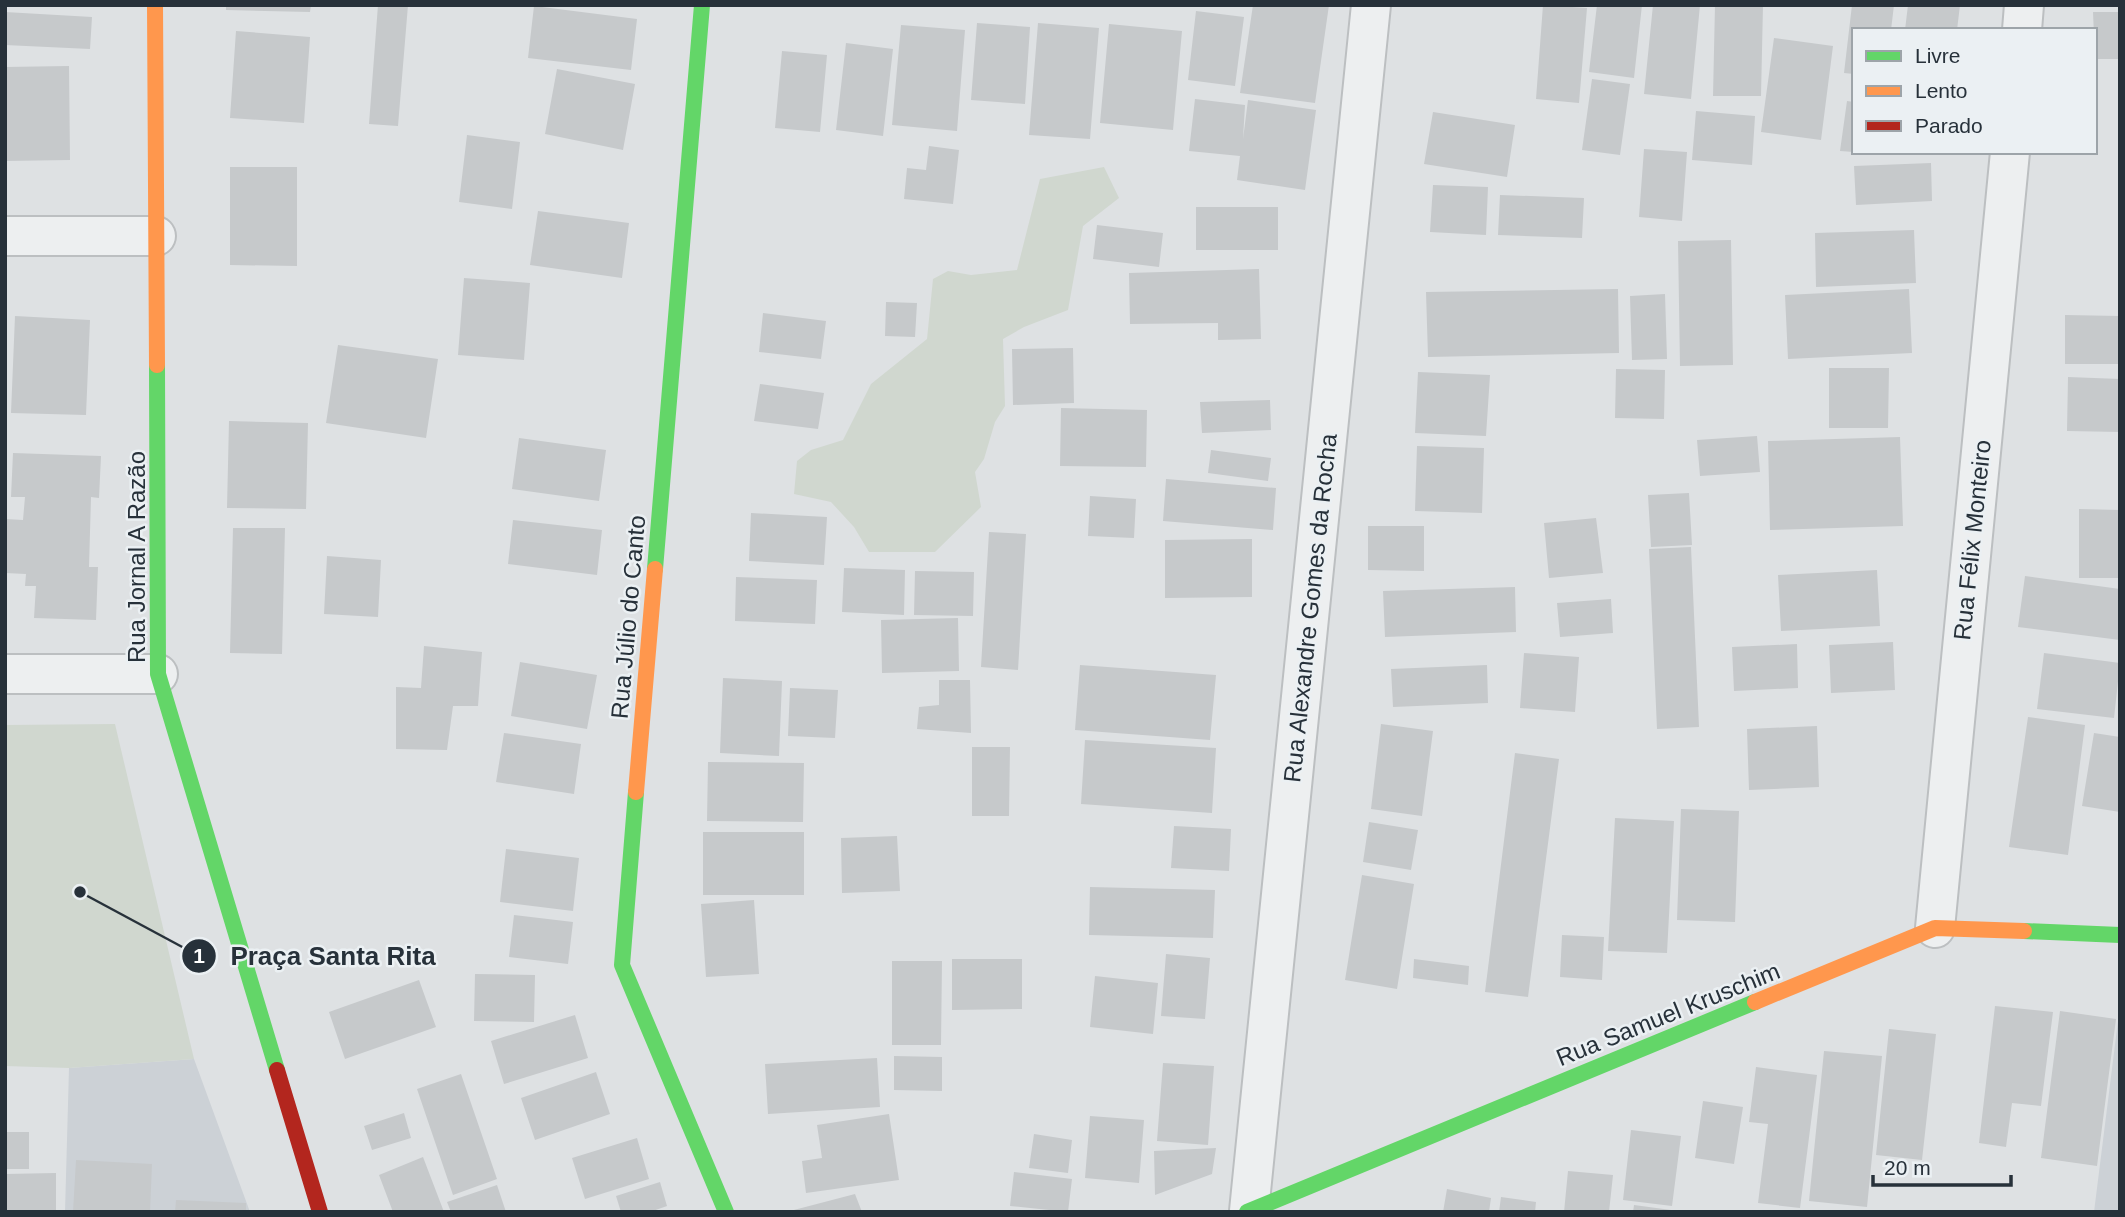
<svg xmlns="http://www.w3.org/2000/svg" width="2125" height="1217" viewBox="0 0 2125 1217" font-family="Helvetica,sans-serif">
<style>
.built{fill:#ccd1d6}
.green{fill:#d0d7cf}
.building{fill:#c6c9cb}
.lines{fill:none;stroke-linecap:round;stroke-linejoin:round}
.street-casing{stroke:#bcbfc1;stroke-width:42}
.street{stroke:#edeff0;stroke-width:38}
.fast{stroke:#63d668;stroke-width:16}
.slow{stroke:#ff974d;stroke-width:16}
.jam{stroke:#b3261e;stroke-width:16}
.labels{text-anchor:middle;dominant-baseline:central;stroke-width:5;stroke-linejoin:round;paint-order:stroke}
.street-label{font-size:24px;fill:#27313a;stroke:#ebf0f3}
.leader{fill:none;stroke:#27313a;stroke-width:2.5}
.callout-dot{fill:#27313a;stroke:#ebf0f3;stroke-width:2.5}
.mark-label{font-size:21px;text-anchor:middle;font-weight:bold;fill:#fff}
.callout-label{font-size:26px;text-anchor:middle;font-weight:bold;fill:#27313a;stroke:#ebf0f3;stroke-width:5;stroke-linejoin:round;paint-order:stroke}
</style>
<rect width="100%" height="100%" fill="#dee1e3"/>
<path class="built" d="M 2120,1005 L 2120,1212 L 2094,1212 Z
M 194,1059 L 250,1212 L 65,1212 L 69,1068 Z"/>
<path class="green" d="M 1104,167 L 1119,198 L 1083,226 L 1068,310 L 1024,327 L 1003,339 L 1005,406 L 995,422 L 984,459 L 975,472 L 981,507 L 935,552 L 869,552 L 854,527 L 831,502 L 794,494 L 797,461 L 811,450 L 843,440 L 871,384 L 927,339 L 933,279 L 948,271 L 971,275 L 1017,270 L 1040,179 Z
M 115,724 L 194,1059 L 69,1068 L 5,1066 L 5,725 Z"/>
<path class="building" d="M 226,5 L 311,5 L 310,12 L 226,10 Z
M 378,5 L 408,5 L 398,126 L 369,124 Z
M 1253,5 L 1329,5 L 1315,103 L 1240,93 Z
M 1543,5 L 1587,8 L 1579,103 L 1536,99 Z
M 1597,5 L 1642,5 L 1634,78 L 1589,72 Z
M 1653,5 L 1700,5 L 1691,99 L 1644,94 Z
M 1715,5 L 1763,5 L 1761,96 L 1713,96 Z
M 1852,5 L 1894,5 L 1891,30 L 1854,30 L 1854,74 L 1844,73 Z
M 1908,5 L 1960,5 L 1957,30 L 1905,30 Z
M 534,6 L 637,19 L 631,70 L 528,58 Z
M 1196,11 L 1244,17 L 1235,86 L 1188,80 Z
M 5,12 L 92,17 L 90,49 L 5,45 Z
M 2093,12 L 2120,12 L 2120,59 L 2095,59 Z
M 977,23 L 1030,27 L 1025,104 L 971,100 Z
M 1038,23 L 1099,28 L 1090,139 L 1029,135 Z
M 1109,24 L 1182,31 L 1173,130 L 1100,123 Z
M 901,25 L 965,30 L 957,131 L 892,125 Z
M 236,31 L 310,37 L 304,123 L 230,118 Z
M 1774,38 L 1833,46 L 1821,140 L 1761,132 Z
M 846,43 L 893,49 L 883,136 L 836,130 Z
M 782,51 L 827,55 L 820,132 L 775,128 Z
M 69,66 L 70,160 L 5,161 L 5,67 Z
M 557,69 L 635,84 L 623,150 L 545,134 Z
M 1592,79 L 1630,84 L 1620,155 L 1582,150 Z
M 1195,99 L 1245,105 L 1243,139 L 1248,100 L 1316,110 L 1305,190 L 1237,180 L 1240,156 L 1189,151 Z
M 1847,101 L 1854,102 L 1854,152 L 1840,151 Z
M 1696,111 L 1755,116 L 1752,165 L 1692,160 Z
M 1433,112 L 1515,125 L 1507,177 L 1424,164 Z
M 467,135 L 520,142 L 512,209 L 459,202 Z
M 929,146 L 959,150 L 953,204 L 904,199 L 907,168 L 926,170 Z
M 1644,149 L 1687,152 L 1682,221 L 1639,217 Z
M 1931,163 L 1932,201 L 1856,205 L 1854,166 Z
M 230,167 L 297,167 L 297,266 L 230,265 Z
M 1433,185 L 1488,187 L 1486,235 L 1430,232 Z
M 1500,195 L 1584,198 L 1582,238 L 1498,235 Z
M 1196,207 L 1278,207 L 1278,250 L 1196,250 Z
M 538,211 L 629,223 L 622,278 L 530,265 Z
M 1097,225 L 1163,233 L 1159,267 L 1093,259 Z
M 1914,230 L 1916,283 L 1816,287 L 1815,233 Z
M 1731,240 L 1733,365 L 1680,366 L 1678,241 Z
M 1259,269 L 1261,339 L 1218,340 L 1218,323 L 1130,324 L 1129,273 Z
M 464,278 L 530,283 L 524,360 L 458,355 Z
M 1618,289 L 1619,353 L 1428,357 L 1426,292 Z
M 1909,289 L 1912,353 L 1788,359 L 1785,295 Z
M 1665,294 L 1667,359 L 1632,360 L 1630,296 Z
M 886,302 L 917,303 L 915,337 L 885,336 Z
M 763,313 L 826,321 L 821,359 L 759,352 Z
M 2065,315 L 2120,316 L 2120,364 L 2065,364 Z
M 15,316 L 90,320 L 86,415 L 11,413 Z
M 338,345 L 438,359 L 426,438 L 326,423 Z
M 1073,348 L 1074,403 L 1013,405 L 1012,349 Z
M 1829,368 L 1889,368 L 1888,428 L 1829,428 Z
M 1616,369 L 1665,370 L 1664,419 L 1615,418 Z
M 1418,372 L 1490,375 L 1486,436 L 1415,433 Z
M 2068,377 L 2120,379 L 2120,432 L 2067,431 Z
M 760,384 L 824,393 L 818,429 L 754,421 Z
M 1270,400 L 1271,430 L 1202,433 L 1200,402 Z
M 1061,408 L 1147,410 L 1146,467 L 1060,466 Z
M 229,421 L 308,423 L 306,509 L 227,508 Z
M 1757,436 L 1760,472 L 1700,476 L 1697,440 Z
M 1900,437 L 1903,526 L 1770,530 L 1768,441 Z
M 519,438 L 606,450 L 599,501 L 512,489 Z
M 1417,446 L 1484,448 L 1482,513 L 1415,511 Z
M 1211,450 L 1271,458 L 1268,481 L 1208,473 Z
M 13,453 L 101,456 L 99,498 L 91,497 L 89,567 L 98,567 L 96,620 L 34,618 L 36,586 L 25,586 L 26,574 L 5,573 L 5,519 L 23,520 L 25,497 L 11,497 Z
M 1166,479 L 1276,488 L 1273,530 L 1163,521 Z
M 1689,493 L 1692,545 L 1651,547 L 1648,495 Z
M 1090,496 L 1136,499 L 1134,538 L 1088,536 Z
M 2079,509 L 2120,510 L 2120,578 L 2079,578 Z
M 751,513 L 827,517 L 824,565 L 749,561 Z
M 1596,518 L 1603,573 L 1549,578 L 1544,523 Z
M 513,520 L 602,530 L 597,575 L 508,564 Z
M 1368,526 L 1424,526 L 1424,571 L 1368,570 Z
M 233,528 L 285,528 L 282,654 L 230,653 Z
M 989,532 L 1026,534 L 1018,670 L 981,667 Z
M 1252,539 L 1252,597 L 1165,598 L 1165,540 Z
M 1691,547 L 1699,727 L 1657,729 L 1649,549 Z
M 327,556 L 381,560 L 378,617 L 324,614 Z
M 844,568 L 905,570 L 904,615 L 842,612 Z
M 1877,570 L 1880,626 L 1781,631 L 1778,575 Z
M 915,571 L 974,572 L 973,616 L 914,615 Z
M 2025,576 L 2120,589 L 2120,640 L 2018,627 Z
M 736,577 L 817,580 L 815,624 L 735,621 Z
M 1515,587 L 1516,632 L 1385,637 L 1383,591 Z
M 1611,599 L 1613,633 L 1560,637 L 1557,603 Z
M 958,618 L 959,671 L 882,673 L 881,620 Z
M 1893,642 L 1895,690 L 1831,693 L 1829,645 Z
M 1797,644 L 1798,688 L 1734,691 L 1732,647 Z
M 424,646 L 482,652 L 478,706 L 453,706 L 447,750 L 396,749 L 396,687 L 421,688 Z
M 1524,653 L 1579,657 L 1575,712 L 1520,708 Z
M 2044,653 L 2120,663 L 2114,718 L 2037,709 Z
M 520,662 L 597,675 L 587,729 L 511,716 Z
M 1080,665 L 1216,675 L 1210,740 L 1075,730 Z
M 1487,665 L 1488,703 L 1393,707 L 1391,669 Z
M 723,678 L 782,681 L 779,756 L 720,753 Z
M 939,680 L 970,680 L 971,733 L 917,729 L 919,707 L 939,705 Z
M 790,688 L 838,690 L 835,738 L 788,736 Z
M 2028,717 L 2085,725 L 2068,855 L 2009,847 Z
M 1381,724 L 1433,731 L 1422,816 L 1371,809 Z
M 1817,726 L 1819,787 L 1749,790 L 1747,729 Z
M 504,733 L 581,744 L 574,794 L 496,782 Z
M 2094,733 L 2120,737 L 2120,812 L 2082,806 Z
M 1085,740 L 1216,748 L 1212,813 L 1081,804 Z
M 972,747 L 1010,747 L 1009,816 L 972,816 Z
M 1515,753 L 1559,759 L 1528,997 L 1485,992 Z
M 708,762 L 804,763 L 803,822 L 707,821 Z
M 1681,809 L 1739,811 L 1735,922 L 1677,920 Z
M 1615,818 L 1674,821 L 1667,953 L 1608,951 Z
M 1369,822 L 1418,830 L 1411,870 L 1363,862 Z
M 1174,826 L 1231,829 L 1229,871 L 1171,868 Z
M 703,832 L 804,832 L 804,895 L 703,895 Z
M 897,836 L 900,891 L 842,893 L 841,838 Z
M 506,849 L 579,858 L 573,911 L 500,902 Z
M 1362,875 L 1414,884 L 1397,989 L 1345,980 Z
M 1090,887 L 1215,890 L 1213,938 L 1089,935 Z
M 754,900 L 759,974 L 706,977 L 701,904 Z
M 514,915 L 573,922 L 568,964 L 509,957 Z
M 1562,935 L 1604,937 L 1602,980 L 1560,977 Z
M 1166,954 L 1210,958 L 1205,1019 L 1161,1016 Z
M 952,959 L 1022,959 L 1022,1009 L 952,1010 Z
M 1414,959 L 1469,966 L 1468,985 L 1413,978 Z
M 892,961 L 942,961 L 941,1045 L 892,1045 Z
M 475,974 L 535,975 L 534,1022 L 474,1021 Z
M 1095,976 L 1158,983 L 1153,1034 L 1090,1027 Z
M 419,980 L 436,1027 L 345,1059 L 329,1012 Z
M 1995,1006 L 2053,1012 L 2041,1106 L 2012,1103 L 2006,1147 L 1979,1143 Z
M 2060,1011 L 2116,1019 L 2097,1166 L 2041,1158 Z
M 575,1015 L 588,1058 L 504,1084 L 491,1041 Z
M 1889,1029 L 1936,1034 L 1922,1160 L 1876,1155 Z
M 1824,1051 L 1882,1056 L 1867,1207 L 1809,1201 Z
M 894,1056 L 942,1057 L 942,1091 L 894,1090 Z
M 877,1058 L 880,1107 L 768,1114 L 765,1064 Z
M 1163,1063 L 1214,1066 L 1208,1145 L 1157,1141 Z
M 1756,1067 L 1817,1075 L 1800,1208 L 1758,1203 L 1768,1124 L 1749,1122 Z
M 596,1072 L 610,1114 L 535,1140 L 521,1098 Z
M 461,1074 L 497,1179 L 453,1195 L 417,1089 Z
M 1703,1101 L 1743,1107 L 1734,1164 L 1695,1158 Z
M 404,1113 L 411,1138 L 372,1150 L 364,1126 Z
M 889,1114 L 899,1180 L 806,1193 L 802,1161 L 822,1158 L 817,1125 Z
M 1090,1116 L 1144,1120 L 1139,1183 L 1085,1178 Z
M 1631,1130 L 1681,1136 L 1672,1206 L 1623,1200 Z
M 5,1132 L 29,1132 L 29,1169 L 5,1169 Z
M 1034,1134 L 1072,1140 L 1068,1173 L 1029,1168 Z
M 637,1138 L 649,1179 L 585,1199 L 572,1158 Z
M 1216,1148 L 1212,1174 L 1155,1195 L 1154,1151 Z
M 423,1157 L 444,1212 L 393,1212 L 379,1175 Z
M 76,1160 L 152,1164 L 150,1212 L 73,1212 Z
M 1568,1171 L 1613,1175 L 1609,1212 L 1564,1212 Z
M 1014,1172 L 1072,1179 L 1068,1212 L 1010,1206 Z
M 56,1173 L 56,1212 L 5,1212 L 5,1174 Z
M 660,1182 L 667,1206 L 650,1212 L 621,1212 L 616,1196 Z
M 497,1185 L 506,1212 L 451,1212 L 447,1202 Z
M 1447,1189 L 1491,1198 L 1489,1212 L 1443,1212 Z
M 855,1194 L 862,1212 L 790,1212 L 790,1211 Z
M 1501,1197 L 1536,1202 L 1535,1212 L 1499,1212 Z
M 176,1200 L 246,1203 L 246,1212 L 175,1212 Z
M 1634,1205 L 1671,1210 L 1671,1212 L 1633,1212 Z"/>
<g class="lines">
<defs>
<path id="street" d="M 2022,30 L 2024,5
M 5,236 L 156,236
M 5,674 L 158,674
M 1935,928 L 2010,152
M 1249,1211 L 1371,5"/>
</defs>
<use href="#street" class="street-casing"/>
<use href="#street" class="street"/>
<path class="fast" d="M 157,365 L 158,674 L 277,1070
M 655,569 L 702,5
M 636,792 L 622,965 L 726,1212
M 2024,931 L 2120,935
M 1247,1212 L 1755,1002"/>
<path class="slow" d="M 155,5 L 157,365
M 636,792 L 655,569
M 1755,1002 L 1935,928 L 2024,931"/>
<path class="jam" d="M 277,1070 L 320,1212"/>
</g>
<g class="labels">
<g class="street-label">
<text transform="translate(1972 540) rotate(-84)">Rua Félix Monteiro</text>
<text transform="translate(136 557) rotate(-90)">Rua Jornal A Razão</text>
<text transform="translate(1310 608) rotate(-84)">Rua Alexandre Gomes da Rocha</text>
<text transform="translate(628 617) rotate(-85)">Rua Júlio do Canto</text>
<text transform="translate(1668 1014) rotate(-22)">Rua Samuel Kruschim</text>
</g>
</g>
<path class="leader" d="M80 892L199 956"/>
<g class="callout-dot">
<circle cx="80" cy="892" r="7"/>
<circle cx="199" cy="956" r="18"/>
</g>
<g class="mark-label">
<text x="199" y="963">1</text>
</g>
<g class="callout-label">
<text x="333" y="965">Praça Santa Rita</text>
</g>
<rect width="2125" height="1217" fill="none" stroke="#27313a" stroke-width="14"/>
<rect x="1852" y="28" width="245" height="126" fill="#ebf0f3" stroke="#9da4a9" stroke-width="2"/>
<rect x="1866" y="51" width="35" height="10" fill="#63d668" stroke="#9da4a9" stroke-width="2"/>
<text x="1915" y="63" font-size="21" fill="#27313a">Livre</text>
<rect x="1866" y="86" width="35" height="10" fill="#ff974d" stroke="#9da4a9" stroke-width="2"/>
<text x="1915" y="98" font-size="21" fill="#27313a">Lento</text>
<rect x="1866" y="121" width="35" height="10" fill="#b3261e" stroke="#9da4a9" stroke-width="2"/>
<text x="1915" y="133" font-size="21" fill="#27313a">Parado</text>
<path d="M1873 1175v10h138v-10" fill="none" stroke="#27313a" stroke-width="3.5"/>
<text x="1884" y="1175" font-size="21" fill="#27313a" stroke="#ebf0f3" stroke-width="5" paint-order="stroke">20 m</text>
</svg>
